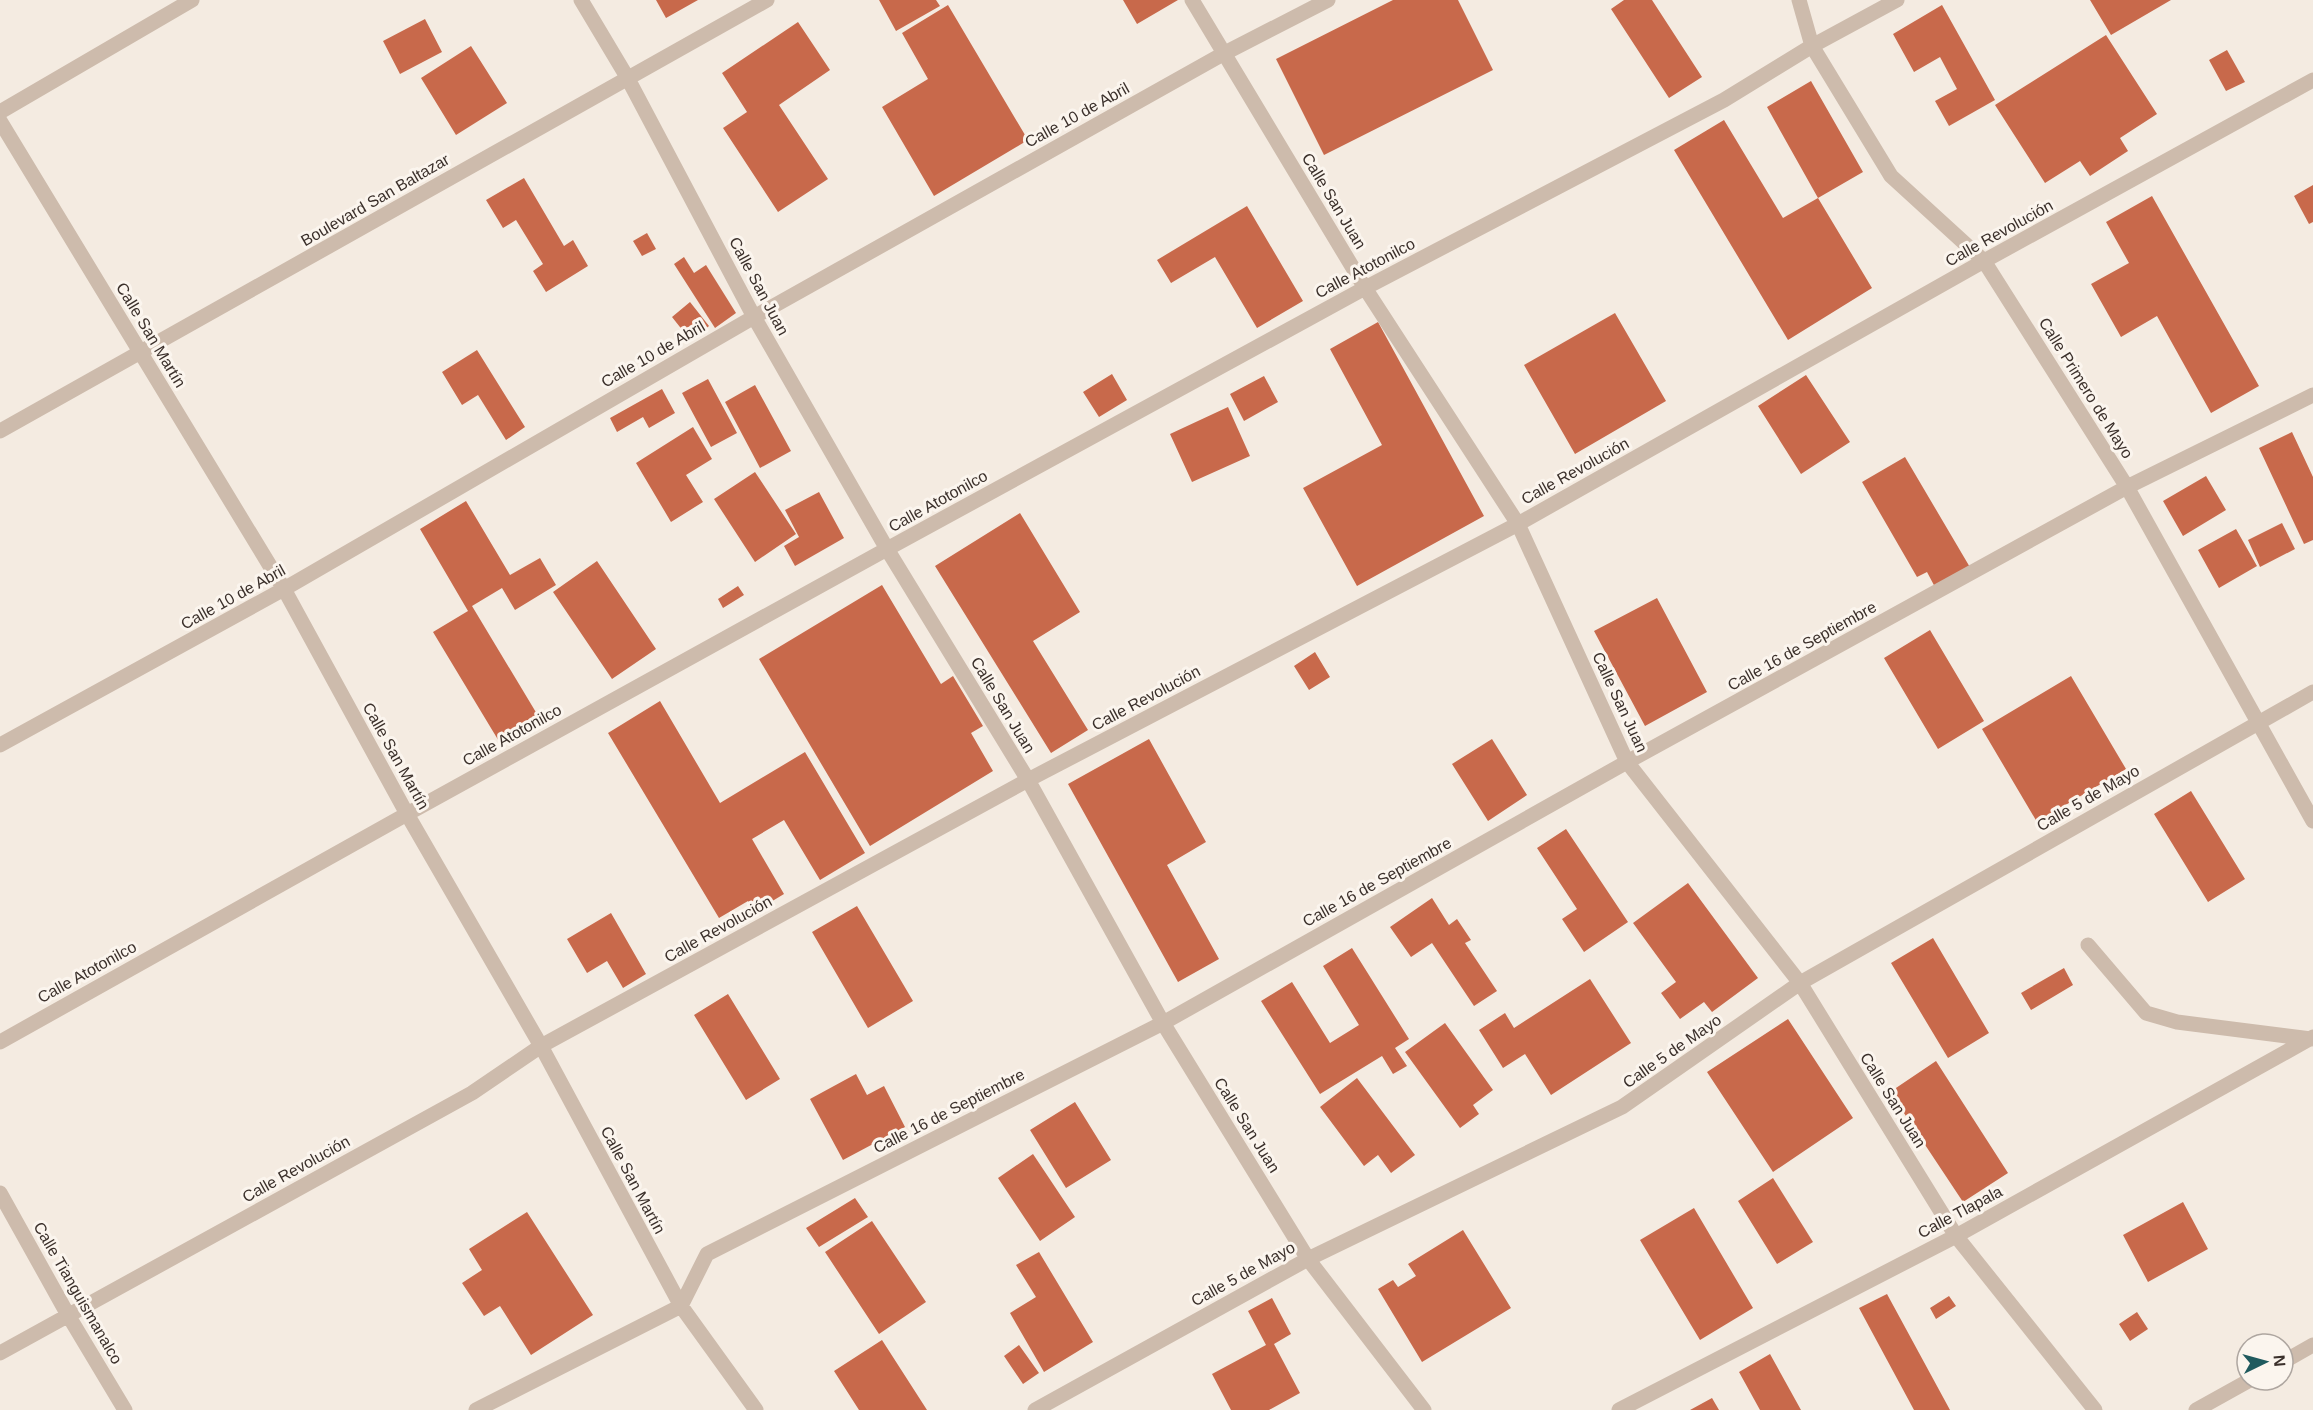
<svg xmlns="http://www.w3.org/2000/svg" width="2313" height="1410" viewBox="0 0 2313 1410" font-family="Arial,sans-serif">
<style>
.building{fill:#c8694b}
.lines{fill:none;stroke-linecap:round;stroke-linejoin:round}
.minor{stroke:#cdbbac;stroke-width:15}
.labels{text-anchor:middle;dominant-baseline:central;stroke-width:6;stroke-linejoin:round;paint-order:stroke}
.street-label{font-size:16px;fill:#3b302b;stroke:#fbf5ee}
</style>
<rect width="100%" height="100%" fill="#f4ebe1"/>
<path class="building" d="M 656,0 L 698,0 L 666,18 Z
M 879,0 L 936,0 L 940,6 L 896,31 Z
M 1123,0 L 1178,0 L 1137,24 Z
M 1393,0 L 1458,0 L 1493,70 L 1324,155 L 1276,59 Z
M 1624,0 L 1652,0 L 1702,77 L 1669,98 L 1611,9 Z
M 2090,0 L 2171,0 L 2111,35 Z
M 948,5 L 1028,140 L 934,196 L 882,107 L 928,79 L 902,33 Z
M 1942,5 L 1995,100 L 1949,126 L 1935,101 L 1957,89 L 1940,57 L 1914,72 L 1893,34 Z
M 425,19 L 442,52 L 400,74 L 383,41 Z
M 798,22 L 830,70 L 779,105 L 828,179 L 778,212 L 723,128 L 747,112 L 722,73 Z
M 2106,35 L 2157,114 L 2120,138 L 2128,151 L 2090,176 L 2080,161 L 2045,183 L 1995,105 Z
M 471,46 L 507,103 L 456,135 L 421,78 Z
M 2227,50 L 2245,82 L 2226,91 L 2209,60 Z
M 1811,81 L 1863,172 L 1818,198 L 1767,107 Z
M 1724,120 L 1783,218 L 1818,198 L 1872,288 L 1788,340 L 1674,150 Z
M 524,178 L 564,246 L 573,240 L 588,266 L 546,292 L 533,271 L 543,264 L 516,220 L 503,228 L 486,200 Z
M 2313,185 L 2313,222 L 2309,224 L 2294,196 Z
M 2152,196 L 2259,386 L 2211,413 L 2157,316 L 2121,337 L 2091,284 L 2129,263 L 2106,222 Z
M 1247,206 L 1303,301 L 1257,328 L 1215,257 L 1171,283 L 1157,260 Z
M 647,233 L 656,249 L 642,256 L 633,241 Z
M 684,257 L 694,273 L 706,265 L 736,313 L 715,328 L 674,264 Z
M 690,302 L 709,326 L 691,341 L 672,317 Z
M 1615,313 L 1666,401 L 1575,454 L 1524,365 Z
M 1378,322 L 1484,516 L 1357,586 L 1303,488 L 1382,445 L 1330,349 Z
M 477,350 L 525,427 L 506,440 L 478,395 L 462,405 L 442,372 Z
M 1112,374 L 1127,400 L 1099,417 L 1083,392 Z
M 1806,375 L 1850,442 L 1801,474 L 1758,406 Z
M 1264,376 L 1278,402 L 1244,421 L 1230,394 Z
M 708,379 L 737,433 L 711,447 L 682,393 Z
M 755,385 L 791,451 L 760,468 L 725,402 Z
M 662,389 L 675,413 L 649,428 L 643,417 L 617,432 L 610,418 Z
M 1228,407 L 1250,456 L 1192,482 L 1170,434 Z
M 693,427 L 712,459 L 686,475 L 703,502 L 671,522 L 636,463 Z
M 2292,432 L 2313,477 L 2313,540 L 2304,544 L 2259,448 Z
M 1905,457 L 1971,569 L 1936,589 L 1927,572 L 1917,577 L 1862,482 Z
M 755,472 L 796,534 L 755,562 L 714,499 Z
M 2206,476 L 2226,510 L 2183,536 L 2163,501 Z
M 819,492 L 844,538 L 795,566 L 784,546 L 799,537 L 785,510 Z
M 466,501 L 510,575 L 540,558 L 556,585 L 515,610 L 502,588 L 472,606 L 540,719 L 500,743 L 433,632 L 468,611 L 420,529 Z
M 1020,513 L 1080,612 L 1033,641 L 1088,730 L 1051,753 L 935,566 Z
M 2282,523 L 2295,549 L 2260,567 L 2248,540 Z
M 2236,529 L 2257,566 L 2219,588 L 2198,550 Z
M 597,561 L 656,649 L 612,679 L 553,592 Z
M 882,585 L 941,684 L 953,676 L 983,726 L 971,733 L 993,771 L 870,846 L 759,659 Z
M 738,586 L 744,595 L 723,608 L 718,599 Z
M 1657,598 L 1707,692 L 1645,726 L 1594,631 Z
M 1930,630 L 1984,721 L 1938,749 L 1884,658 Z
M 1315,652 L 1330,677 L 1309,690 L 1294,666 Z
M 2071,676 L 2126,769 L 2037,822 L 1982,729 Z
M 660,701 L 720,803 L 805,752 L 865,853 L 820,880 L 784,820 L 752,839 L 784,894 L 754,912 L 748,901 L 719,918 L 608,733 Z
M 1149,739 L 1206,842 L 1167,865 L 1219,959 L 1178,982 L 1068,784 Z
M 1492,739 L 1527,795 L 1488,821 L 1452,764 Z
M 2191,791 L 2245,879 L 2208,902 L 2154,814 Z
M 1566,829 L 1628,922 L 1584,952 L 1562,919 L 1577,909 L 1537,848 Z
M 1688,883 L 1758,978 L 1712,1012 L 1704,1002 L 1680,1019 L 1661,993 L 1676,982 L 1633,923 Z
M 1432,898 L 1449,925 L 1457,919 L 1471,940 L 1465,943 L 1497,991 L 1474,1006 L 1432,943 L 1411,957 L 1390,927 Z
M 857,906 L 913,1001 L 868,1028 L 812,932 Z
M 611,913 L 646,974 L 623,988 L 607,961 L 587,973 L 567,939 Z
M 1933,938 L 1989,1033 L 1948,1058 L 1891,963 Z
M 1352,948 L 1409,1039 L 1395,1048 L 1407,1066 L 1393,1074 L 1382,1056 L 1320,1094 L 1261,1001 L 1292,982 L 1330,1043 L 1359,1025 L 1323,966 Z
M 2064,968 L 2073,985 L 2031,1010 L 2021,993 Z
M 1590,979 L 1631,1043 L 1551,1095 L 1525,1054 L 1503,1068 L 1479,1030 L 1505,1013 L 1514,1028 Z
M 728,994 L 780,1079 L 746,1100 L 694,1015 Z
M 1788,1019 L 1853,1118 L 1773,1172 L 1707,1072 Z
M 1445,1023 L 1493,1090 L 1473,1105 L 1479,1114 L 1460,1128 L 1405,1052 Z
M 1936,1061 L 2008,1173 L 1963,1202 L 1890,1092 Z
M 856,1074 L 867,1095 L 884,1086 L 905,1127 L 843,1160 L 810,1099 Z
M 1357,1078 L 1415,1155 L 1391,1173 L 1378,1155 L 1364,1166 L 1320,1107 Z
M 1075,1102 L 1111,1160 L 1066,1188 L 1030,1130 Z
M 1033,1154 L 1075,1217 L 1040,1241 L 998,1178 Z
M 1773,1178 L 1813,1242 L 1777,1264 L 1738,1201 Z
M 855,1198 L 868,1217 L 819,1247 L 806,1228 Z
M 2183,1202 L 2208,1249 L 2148,1282 L 2123,1235 Z
M 1694,1208 L 1753,1308 L 1700,1340 L 1640,1240 Z
M 527,1212 L 593,1315 L 531,1355 L 500,1306 L 484,1316 L 462,1283 L 482,1270 L 469,1249 Z
M 872,1221 L 926,1302 L 879,1334 L 825,1252 Z
M 1463,1230 L 1511,1308 L 1422,1362 L 1378,1289 L 1393,1280 L 1398,1287 L 1416,1276 L 1408,1264 Z
M 1039,1252 L 1093,1342 L 1044,1372 L 1010,1313 L 1036,1297 L 1016,1265 Z
M 1887,1294 L 1950,1410 L 1914,1410 L 1859,1308 Z
M 1949,1296 L 1956,1306 L 1936,1319 L 1930,1308 Z
M 1272,1298 L 1291,1334 L 1274,1344 L 1300,1393 L 1269,1410 L 1231,1410 L 1212,1374 L 1266,1345 L 1248,1311 Z
M 2137,1312 L 2148,1329 L 2130,1341 L 2119,1324 Z
M 882,1340 L 927,1410 L 859,1410 L 834,1371 Z
M 1019,1345 L 1039,1373 L 1023,1384 L 1004,1356 Z
M 1770,1354 L 1801,1410 L 1760,1410 L 1739,1372 Z
M 1712,1398 L 1719,1410 L 1690,1410 Z"/>
<g class="lines">
<path class="minor" d="M 581,0 L 627,77 L 754,317 L 887,549 L 1028,780 L 1163,1023 L 1308,1259 L 1424,1410
M 1192,0 L 1365,288 L 1518,524 L 1627,762 L 1800,983 L 1956,1236 L 2095,1410
M 1799,0 L 1812,46 L 1891,176 L 1984,261 L 2127,487 L 2313,821
M 0,112 L 192,0
M 0,121 L 284,589 L 407,814 L 541,1046 L 681,1306 L 756,1410
M 0,431 L 767,0
M 0,745 L 284,589 L 754,317 L 1223,54 L 1328,0
M 2088,945 L 2146,1013 L 2177,1022 L 2311,1039
M 0,1042 L 407,814 L 887,549 L 1365,288 L 1724,100 L 1812,46 L 1897,0
M 0,1193 L 68,1315 L 125,1410
M 0,1353 L 472,1093 L 541,1046 L 1028,780 L 1518,524 L 1984,261 L 2313,80
M 2283,1362 L 2313,1345
M 476,1410 L 681,1306 L 707,1254 L 1163,1023 L 1627,762 L 2127,487 L 2313,395
M 1035,1410 L 1308,1259 L 1622,1107 L 1800,983 L 2313,692
M 1619,1410 L 1956,1236 L 2313,1037
M 2196,1410 L 2250,1380"/>
</g>
<g class="labels">
<g class="street-label">
<text transform="translate(1077 115) rotate(-29)">Calle 10 de Abril</text>
<text transform="translate(375 200) rotate(-30)">Boulevard San Baltazar</text>
<text transform="translate(1334 201) rotate(59)">Calle San Juan</text>
<text transform="translate(1999 233) rotate(-29)">Calle Revolución</text>
<text transform="translate(1365 268) rotate(-28)">Calle Atotonilco</text>
<text transform="translate(759 286) rotate(62)">Calle San Juan</text>
<text transform="translate(151 335) rotate(59)">Calle San Martín</text>
<text transform="translate(653 354) rotate(-30)">Calle 10 de Abril</text>
<text transform="translate(2086 388) rotate(58)">Calle Primero de Mayo</text>
<text transform="translate(1575 471) rotate(-29)">Calle Revolución</text>
<text transform="translate(938 501) rotate(-29)">Calle Atotonilco</text>
<text transform="translate(233 597) rotate(-29)">Calle 10 de Abril</text>
<text transform="translate(1802 646) rotate(-29)">Calle 16 de Septiembre</text>
<text transform="translate(1146 698) rotate(-28)">Calle Revolución</text>
<text transform="translate(1620 702) rotate(65)">Calle San Juan</text>
<text transform="translate(1003 705) rotate(59)">Calle San Juan</text>
<text transform="translate(512 735) rotate(-29)">Calle Atotonilco</text>
<text transform="translate(396 756) rotate(61)">Calle San Martín</text>
<text transform="translate(2088 798) rotate(-30)">Calle 5 de Mayo</text>
<text transform="translate(1377 882) rotate(-29)">Calle 16 de Septiembre</text>
<text transform="translate(718 929) rotate(-29)">Calle Revolución</text>
<text transform="translate(87 972) rotate(-29)">Calle Atotonilco</text>
<text transform="translate(1672 1051) rotate(-35)">Calle 5 de Mayo</text>
<text transform="translate(1893 1100) rotate(58)">Calle San Juan</text>
<text transform="translate(949 1111) rotate(-27)">Calle 16 de Septiembre</text>
<text transform="translate(1247 1125) rotate(58)">Calle San Juan</text>
<text transform="translate(296 1169) rotate(-29)">Calle Revolución</text>
<text transform="translate(633 1180) rotate(62)">Calle San Martín</text>
<text transform="translate(1960 1212) rotate(-28)">Calle Tlapala</text>
<text transform="translate(1243 1274) rotate(-29)">Calle 5 de Mayo</text>
<text transform="translate(78 1293) rotate(60)">Calle Tianguismanalco</text>
</g>
</g>
<g transform="translate(2265 1362) rotate(85)"><circle r="28" fill="#fbf5ee" stroke="#aea6a0" stroke-width="1.5"/>
<path d="M0-4.5L10 22L0 15L-10 22Z" fill="#1f5a5e"/>
<text y="-9" font-size="16" font-weight="bold" text-anchor="middle" fill="#3b302b">N</text>
</g>
</svg>
